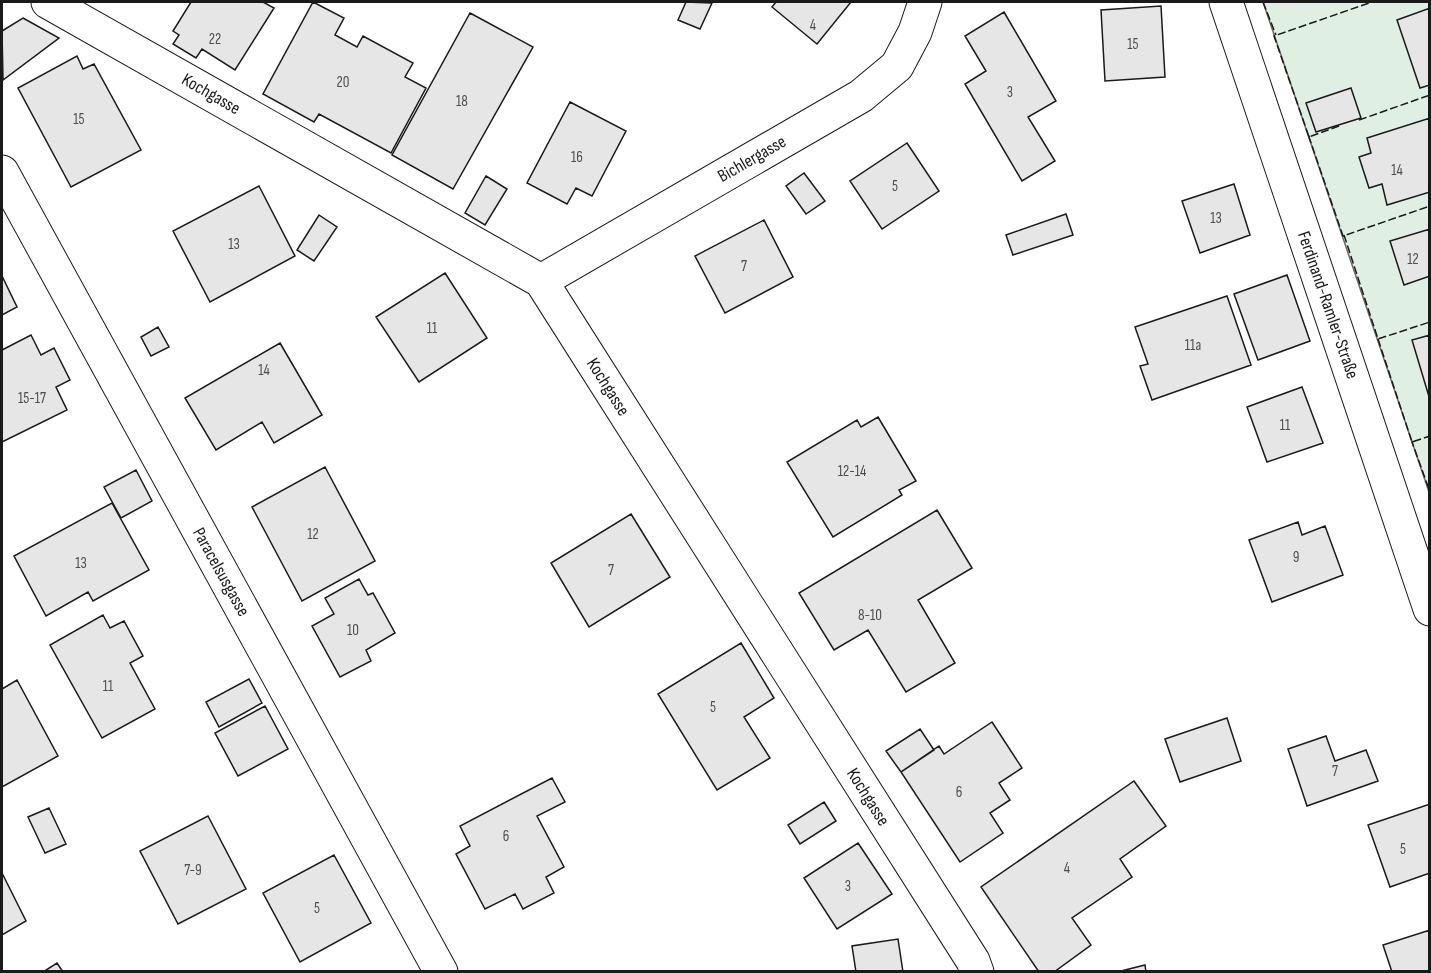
<svg xmlns="http://www.w3.org/2000/svg" width="1431" height="973" viewBox="0 0 1431 973" font-family="'Sofia Sans Condensed',sans-serif">
<style>
.green{fill:#e0efe3;stroke:#6a6a6a;stroke-width:1.5}
.building{fill:#e6e6e6;stroke:#1a1a1a;stroke-width:1.5}
.lines{fill:none;stroke-linecap:round;stroke-linejoin:round}
.minor-casing{stroke:#1a1a1a;stroke-width:35}
.minor{stroke:#fff;stroke-width:33}
.fence{stroke:#1a1a1a;stroke-width:1.5;stroke-dasharray:8 3;stroke-linecap:butt}
.labels{text-anchor:middle;dominant-baseline:central;stroke-width:4.5;stroke-linejoin:round;paint-order:stroke}
.number-label{font-size:15px;fill:#4d4d4d}
.street-label{font-size:18px;fill:#1a1a1a;stroke:#fff}
</style>
<rect width="100%" height="100%" fill="#fff"/>
<path class="green" d="M 1263,2 L 1429,2 L 1429,492 Z"/>
<path class="building" d="M 191,2 L 263,2 L 274,8 L 235,70 L 202,49 L 196,58 L 173,44 L 179,35 L 173,31 Z
M 313,2 L 344,18 L 335,35 L 357,47 L 363,36 L 413,63 L 405,77 L 426,88 L 391,153 L 319,114 L 314,122 L 263,94 Z
M 686,2 L 712,3 L 700,29 L 678,20 Z
M 776,2 L 851,2 L 817,44 L 772,7 Z
M 1161,6 L 1165,77 L 1105,81 L 1101,10 Z
M 1430,8 L 1430,85 L 1420,88 L 1397,20 Z
M 1004,12 L 1056,101 L 1028,117 L 1055,161 L 1022,181 L 965,84 L 986,71 L 965,36 Z
M 470,13 L 533,47 L 453,189 L 392,155 Z
M 23,18 L 59,38 L 3,80 L 2,31 Z
M 77,56 L 83,69 L 94,64 L 141,150 L 71,187 L 18,88 Z
M 1351,88 L 1361,118 L 1316,132 L 1306,103 Z
M 570,102 L 626,131 L 592,196 L 576,188 L 567,204 L 527,183 Z
M 1430,118 L 1430,192 L 1387,205 L 1382,184 L 1369,188 L 1359,157 L 1371,153 L 1367,138 Z
M 907,143 L 939,191 L 882,229 L 850,181 Z
M 804,173 L 825,201 L 806,214 L 786,186 Z
M 486,176 L 507,189 L 485,225 L 465,213 Z
M 1234,184 L 1250,235 L 1200,253 L 1182,201 Z
M 259,186 L 295,256 L 210,302 L 173,231 Z
M 1066,214 L 1073,235 L 1013,255 L 1006,235 Z
M 319,215 L 337,227 L 314,261 L 297,250 Z
M 764,220 L 793,277 L 725,313 L 695,256 Z
M 1430,229 L 1430,276 L 1404,285 L 1390,241 Z
M 445,273 L 487,338 L 419,382 L 376,317 Z
M 1287,275 L 1310,341 L 1258,360 L 1234,294 Z
M 2,276 L 17,307 L 2,315 Z
M 1227,296 L 1251,365 L 1152,400 L 1140,366 L 1148,364 L 1135,327 Z
M 158,327 L 169,347 L 151,356 L 141,337 Z
M 31,335 L 41,355 L 54,348 L 70,380 L 56,387 L 67,410 L 2,442 L 2,350 Z
M 1430,335 L 1430,400 L 1412,340 Z
M 280,343 L 322,415 L 274,443 L 262,422 L 216,450 L 185,398 Z
M 1302,387 L 1323,443 L 1267,462 L 1247,407 Z
M 878,417 L 916,481 L 899,490 L 902,495 L 833,537 L 787,462 L 857,420 L 861,427 Z
M 325,467 L 375,561 L 302,601 L 252,507 Z
M 136,470 L 152,501 L 121,518 L 104,487 Z
M 112,503 L 149,570 L 93,601 L 88,592 L 46,616 L 14,556 Z
M 937,510 L 972,568 L 918,600 L 955,663 L 906,692 L 868,630 L 834,650 L 799,593 Z
M 631,514 L 670,577 L 589,627 L 551,563 Z
M 1298,522 L 1302,535 L 1325,526 L 1343,575 L 1272,602 L 1249,540 Z
M 359,579 L 368,595 L 373,593 L 395,633 L 366,650 L 371,661 L 340,677 L 312,626 L 334,614 L 325,598 Z
M 103,615 L 110,628 L 124,621 L 143,656 L 130,663 L 155,709 L 102,738 L 50,645 Z
M 741,643 L 774,698 L 744,717 L 770,758 L 717,790 L 658,694 Z
M 249,679 L 262,703 L 219,727 L 206,702 Z
M 17,680 L 58,756 L 2,787 L 2,689 Z
M 265,706 L 288,749 L 238,776 L 215,733 Z
M 1227,718 L 1241,761 L 1180,782 L 1165,739 Z
M 992,722 L 1022,768 L 999,783 L 1010,800 L 990,813 L 1003,833 L 960,862 L 901,772 L 939,746 L 944,754 Z
M 920,729 L 934,750 L 901,772 L 886,751 Z
M 1326,736 L 1335,761 L 1366,750 L 1378,781 L 1307,806 L 1288,749 Z
M 552,778 L 565,802 L 537,816 L 564,867 L 546,877 L 554,893 L 523,909 L 515,894 L 485,909 L 456,854 L 470,846 L 460,826 Z
M 1134,781 L 1166,826 L 1120,859 L 1132,877 L 1072,918 L 1091,945 L 1054,972 L 1039,972 L 981,887 Z
M 824,802 L 836,821 L 800,844 L 788,825 Z
M 1430,804 L 1430,873 L 1390,887 L 1368,825 Z
M 49,808 L 66,844 L 45,853 L 28,817 Z
M 208,816 L 246,889 L 178,924 L 140,851 Z
M 858,843 L 892,894 L 837,929 L 804,878 Z
M 334,855 L 371,923 L 300,962 L 263,893 Z
M 2,873 L 26,921 L 2,935 Z
M 1430,930 L 1430,972 L 1392,972 L 1383,945 Z
M 898,939 L 903,972 L 856,972 L 852,946 Z
M 57,963 L 63,972 L 43,972 Z
M 1145,965 L 1146,972 L 1117,972 Z"/>
<g class="lines">
<defs>
<path id="minor" d="M 48,2 L 541,281 L 973,961 L 977,972
M 1226,2 L 1430,609
M 2,172 L 441,972
M 541,281 L 861,96 L 897,66 L 915,32 L 925,2"/>
</defs>
<use href="#minor" class="minor-casing"/>
<use href="#minor" class="minor"/>
<path class="fence" d="M 1263,2 L 1276,35
M 1359,120 L 1430,95
M 1339,126 L 1309,137 L 1274,36 L 1372,2
M 1310,136 L 1309,137 L 1343,236 L 1430,206
M 1344,235 L 1378,339 L 1430,322
M 1378,339 L 1412,442 L 1430,436
M 1415,441 L 1412,442 L 1430,492"/>
</g>
<g class="labels">
<g class="number-label">
<text x="813" y="25">4</text>
<text x="215" y="39">22</text>
<text x="1133" y="44">15</text>
<text x="343" y="82">20</text>
<text x="1010" y="92">3</text>
<text x="462" y="101">18</text>
<text x="79" y="119">15</text>
<text x="577" y="157">16</text>
<text x="1397" y="170">14</text>
<text x="895" y="186">5</text>
<text x="1216" y="218">13</text>
<text x="234" y="244">13</text>
<text x="1413" y="259">12</text>
<text x="744" y="266">7</text>
<text x="432" y="328">11</text>
<text x="1193" y="345">11a</text>
<text x="264" y="370">14</text>
<text x="32" y="398">15-17</text>
<text x="1285" y="425">11</text>
<text x="852" y="471">12-14</text>
<text x="313" y="534">12</text>
<text x="1296" y="557">9</text>
<text x="81" y="563">13</text>
<text x="611" y="570">7</text>
<text x="870" y="615">8-10</text>
<text x="353" y="630">10</text>
<text x="108" y="686">11</text>
<text x="713" y="707">5</text>
<text x="1335" y="771">7</text>
<text x="959" y="792">6</text>
<text x="506" y="836">6</text>
<text x="1403" y="849">5</text>
<text x="1067" y="868">4</text>
<text x="193" y="870">7-9</text>
<text x="848" y="886">3</text>
<text x="317" y="908">5</text>
</g>
<g class="street-label">
<text transform="translate(211 94) rotate(30)">Kochgasse</text>
<text transform="translate(752 159) rotate(-30)">Bichlergasse</text>
<text transform="translate(1328 305) rotate(71)">Ferdinand-Ramler-Straße</text>
<text transform="translate(608 387) rotate(58)">Kochgasse</text>
<text transform="translate(221 572) rotate(61)">Paracelsusgasse</text>
<text transform="translate(868 797) rotate(58)">Kochgasse</text>
</g>
</g>
<rect width="1431" height="973" fill="none" stroke="#1a1a1a" stroke-width="6"/>
</svg>
